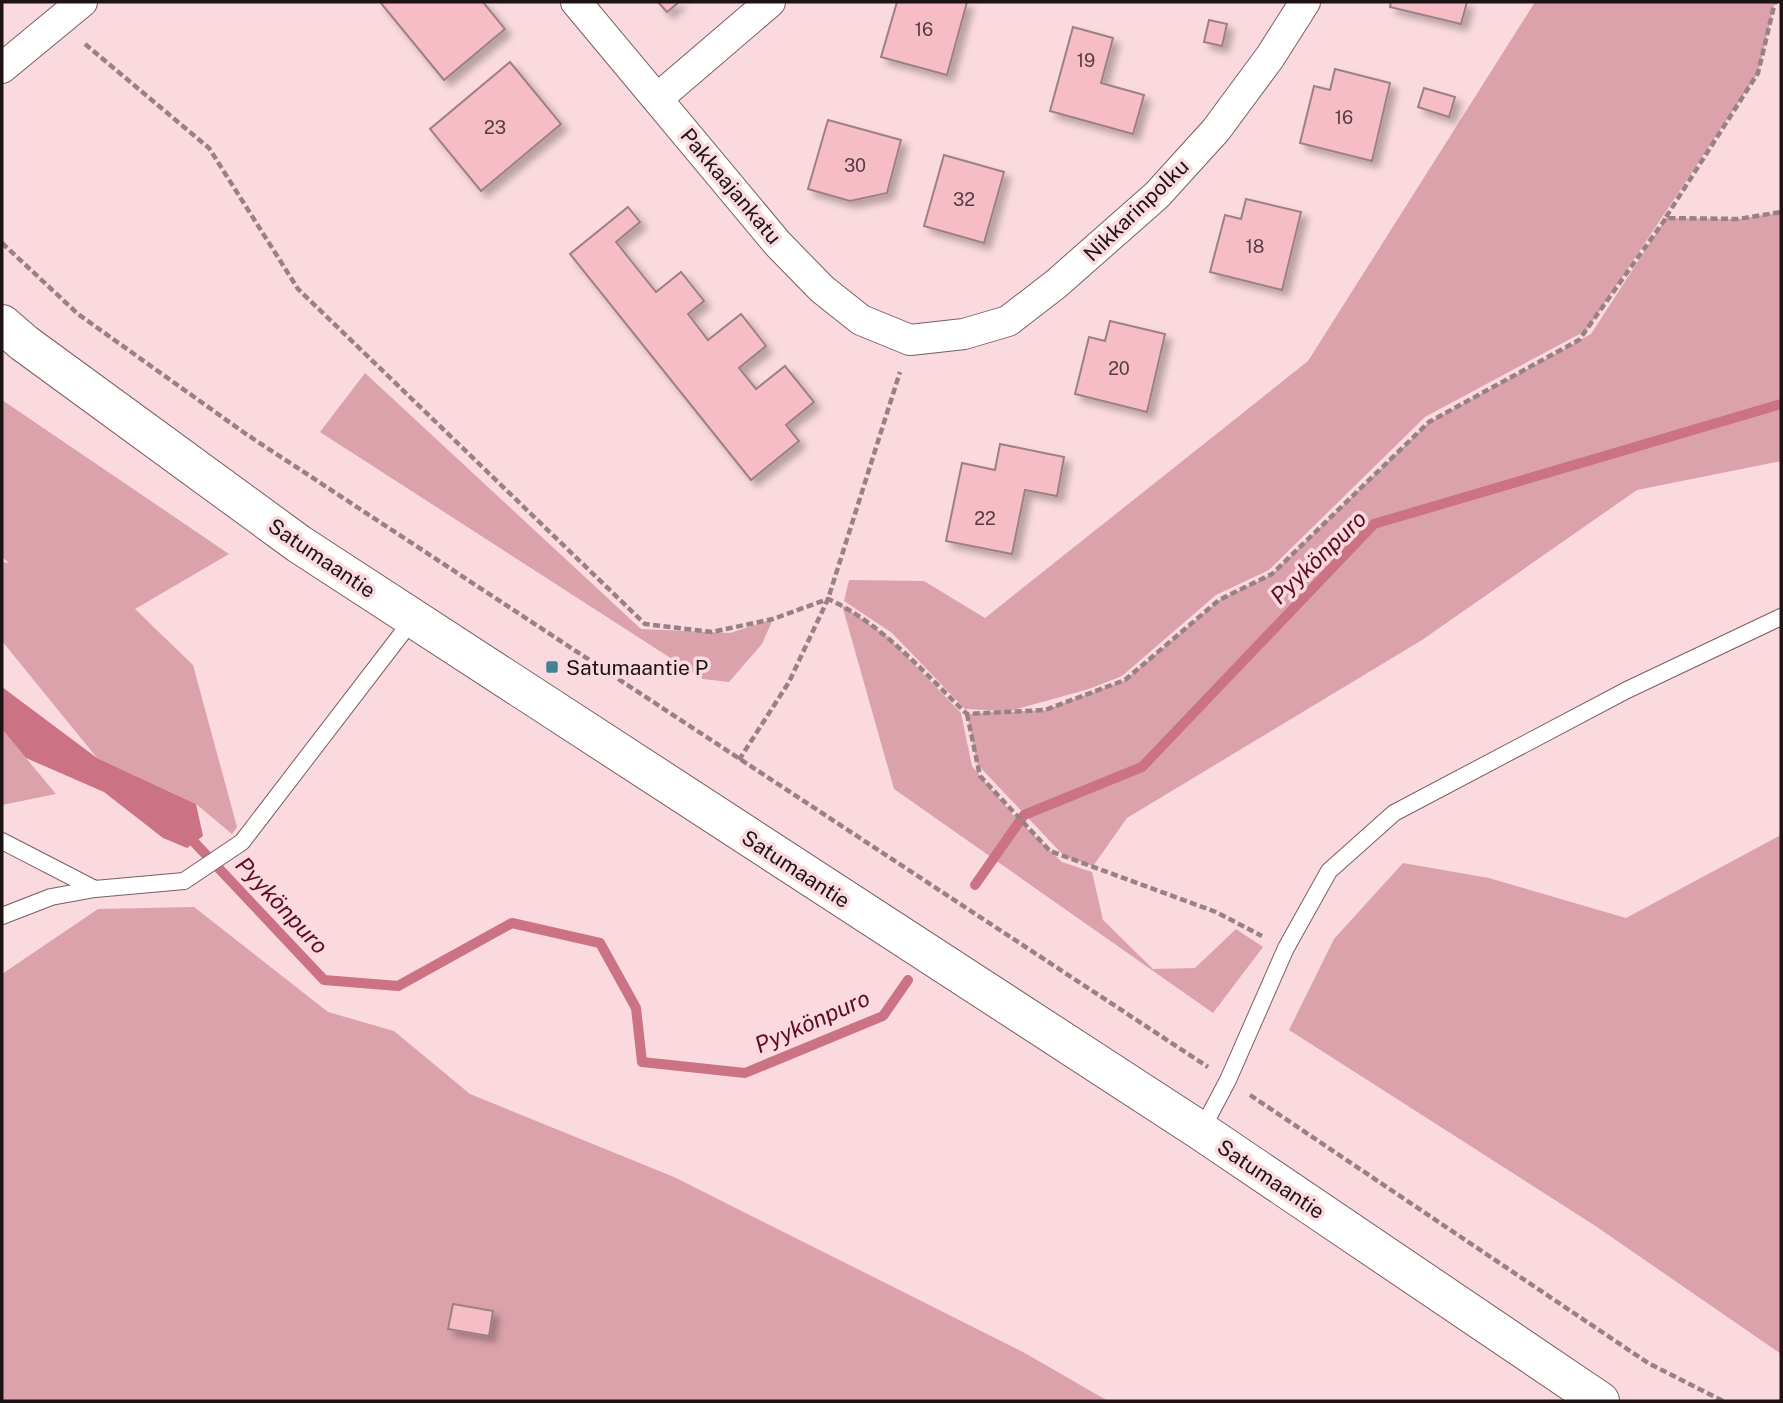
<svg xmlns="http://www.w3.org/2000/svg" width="1783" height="1403" viewBox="0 0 1783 1403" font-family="'Public Sans',sans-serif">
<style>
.green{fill:#dca2ac}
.water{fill:#cb7384}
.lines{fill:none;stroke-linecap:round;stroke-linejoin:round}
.stream{stroke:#cb7384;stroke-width:10}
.building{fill:#f7bdc6;stroke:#9d8084;stroke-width:2;filter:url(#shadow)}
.service-casing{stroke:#7a5e63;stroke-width:18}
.minor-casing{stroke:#7a5e63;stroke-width:32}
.tertiary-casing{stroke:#7a5e63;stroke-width:40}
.path{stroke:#988184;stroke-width:4.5;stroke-dasharray:7 3.5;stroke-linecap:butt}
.service{stroke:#fff;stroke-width:16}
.minor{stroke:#fff;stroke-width:30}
.tertiary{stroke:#fff;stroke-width:38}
.poi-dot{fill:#418294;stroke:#fadade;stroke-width:2.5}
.labels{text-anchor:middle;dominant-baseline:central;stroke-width:7;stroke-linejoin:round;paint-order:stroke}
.number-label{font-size:18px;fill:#543d40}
.street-label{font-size:21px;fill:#1d1214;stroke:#fadade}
.poi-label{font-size:21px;fill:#1d1214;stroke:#fadade;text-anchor:start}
.water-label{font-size:23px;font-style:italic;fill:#5d0b26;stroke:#fadade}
</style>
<defs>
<filter id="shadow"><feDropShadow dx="6" dy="6" stdDeviation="3.5" flood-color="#0004"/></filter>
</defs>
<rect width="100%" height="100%" fill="#fadade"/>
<path class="green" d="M 1535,2 L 1775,2 L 1758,73 L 1587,330 L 1425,417 L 1269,570 L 1216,595 L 1122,676 L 1089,689 L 1006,712 L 1045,710 L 1125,680 L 1219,600 L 1272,574 L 1429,422 L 1591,334 L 1666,218 L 1738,219 L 1781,212 L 1781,461 L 1637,490 L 1422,640 L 1127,818 L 1093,866 L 1065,857 L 977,764 L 967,714 L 1003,711 L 965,709 L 892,633 L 844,601 L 849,580 L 924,581 L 985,618 L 1308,361 Z
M 365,373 L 641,629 L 730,633 L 773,619 L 762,644 L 729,682 L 703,679 L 320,432 Z
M 2,400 L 229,554 L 135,609 L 193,665 L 237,827 L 232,834 L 196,804 L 97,758 L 2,641 L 2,562 L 9,563 L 2,557 Z
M 842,605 L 888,637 L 961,713 L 972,766 L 1014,816 L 1062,862 L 1092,872 L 1103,920 L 1153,969 L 1195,968 L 1236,929 L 1263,947 L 1213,1013 L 894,789 Z
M 2,729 L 56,794 L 2,805 Z
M 1781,835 L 1781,1354 L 1594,1225 L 1289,1030 L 1334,939 L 1403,863 L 1489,878 L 1626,918 Z
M 194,907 L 328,1012 L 394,1031 L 470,1094 L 674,1177 L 1023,1352 L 1108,1401 L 2,1401 L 2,974 L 98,909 Z"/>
<path class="water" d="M 2,687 L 97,758 L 196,804 L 203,836 L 187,848 L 163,838 L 104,792 L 26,758 L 2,729 Z"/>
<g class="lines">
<path class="stream" d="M 185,835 L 194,842 L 324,980 L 398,986 L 512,923 L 600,943 L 636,1008 L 642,1062 L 745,1073 L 883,1016 L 908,980
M 975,885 L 1024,815 L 1142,767 L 1374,524 L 1781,404"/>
</g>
<path class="building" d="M 380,2 L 483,2 L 505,29 L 444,80 Z
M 658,2 L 679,2 L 667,12 Z
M 897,2 L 967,2 L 947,75 L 881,57 Z
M 1391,2 L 1467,2 L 1461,24 L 1390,7 Z
M 1209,20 L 1227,24 L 1222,46 L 1204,42 Z
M 1073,27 L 1113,38 L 1101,83 L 1144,95 L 1133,134 L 1050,111 Z
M 510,62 L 561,124 L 481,191 L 430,129 Z
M 1335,69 L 1390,83 L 1372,161 L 1300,143 L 1314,86 L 1330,90 Z
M 1424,88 L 1455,97 L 1449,117 L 1418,107 Z
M 828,120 L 901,140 L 887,193 L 850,201 L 808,189 Z
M 944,155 L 1004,172 L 984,243 L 924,226 Z
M 1246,199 L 1301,212 L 1282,290 L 1210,272 L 1225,215 L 1241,219 Z
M 628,207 L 640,222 L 616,242 L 656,292 L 681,272 L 704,301 L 688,314 L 708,340 L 741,314 L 766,346 L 739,368 L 756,389 L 785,366 L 814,402 L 786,425 L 799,441 L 751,480 L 570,254 Z
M 1110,321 L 1165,334 L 1147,412 L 1075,394 L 1089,337 L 1105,341 Z
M 1000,444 L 1064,457 L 1057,496 L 1025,490 L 1012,554 L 946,541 L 962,463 L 995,470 Z
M 453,1304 L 493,1311 L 489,1336 L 448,1329 Z"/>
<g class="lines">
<defs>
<path id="service" d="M 2,841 L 95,889
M 2,916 L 51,897 L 95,889 L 184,881 L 242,842 L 413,619
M 1201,1131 L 1228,1080 L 1286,948 L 1329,871 L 1394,813 L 1627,690 L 1781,617"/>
<path id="minor" d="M 576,2 L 778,244 L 822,289 L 861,320 L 910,340 L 964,334 L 1008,321 L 1056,284 L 1157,195 L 1216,130 L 1270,57 L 1305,2
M 2,68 L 82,2
M 658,98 L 770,2"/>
<path id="tertiary" d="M 2,324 L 24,343 L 299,544 L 1201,1131 L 1600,1401"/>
</defs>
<use href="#service" class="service-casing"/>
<use href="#minor" class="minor-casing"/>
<use href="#tertiary" class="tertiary-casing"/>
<path class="path" d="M 85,44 L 209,148 L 298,289 L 645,624 L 712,632 L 773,619 L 828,599 C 883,624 924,673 967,714 L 1045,710 L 1125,680 L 1219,600 L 1272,574 L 1429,422 L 1579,340 L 1666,218 L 1738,219 L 1781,212
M 1666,217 L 1758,73 L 1775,2
M 2,243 L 78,314 L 246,434 L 1208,1067
M 967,714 L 980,776 L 1050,851 L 1216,912 L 1262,936
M 739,760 L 789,682 L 828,599 L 900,372
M 1250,1095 L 1648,1363 L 1723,1401"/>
<use href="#service" class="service"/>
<use href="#minor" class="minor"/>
<use href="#tertiary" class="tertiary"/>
</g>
<rect class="poi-dot" x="545" y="660" width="14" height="14" rx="3.5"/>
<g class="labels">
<g class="number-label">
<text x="924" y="29">16</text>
<text x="1086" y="60">19</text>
<text x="1344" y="117">16</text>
<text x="495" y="127">23</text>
<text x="855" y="165">30</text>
<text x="964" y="199">32</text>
<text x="1255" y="246">18</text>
<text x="1119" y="368">20</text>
<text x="985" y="518">22</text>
</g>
<g class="street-label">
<text transform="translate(731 186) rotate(50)">Pakkaajankatu</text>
<text transform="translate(1136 210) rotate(-44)">Nikkarinpolku</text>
<text transform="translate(322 558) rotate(34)">Satumaantie</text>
<text transform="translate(796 869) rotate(33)">Satumaantie</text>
<text transform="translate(1271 1179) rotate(34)">Satumaantie</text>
</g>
<g class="poi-label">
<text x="566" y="667">Satumaantie P</text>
</g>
<g class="water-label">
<text transform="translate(1318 557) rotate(-44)">Pyykönpuro</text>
<text transform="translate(282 905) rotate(47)">Pyykönpuro</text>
<text transform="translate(812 1021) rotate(-24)">Pyykönpuro</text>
</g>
</g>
<rect width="1783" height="1403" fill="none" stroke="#1d1214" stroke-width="7"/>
</svg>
